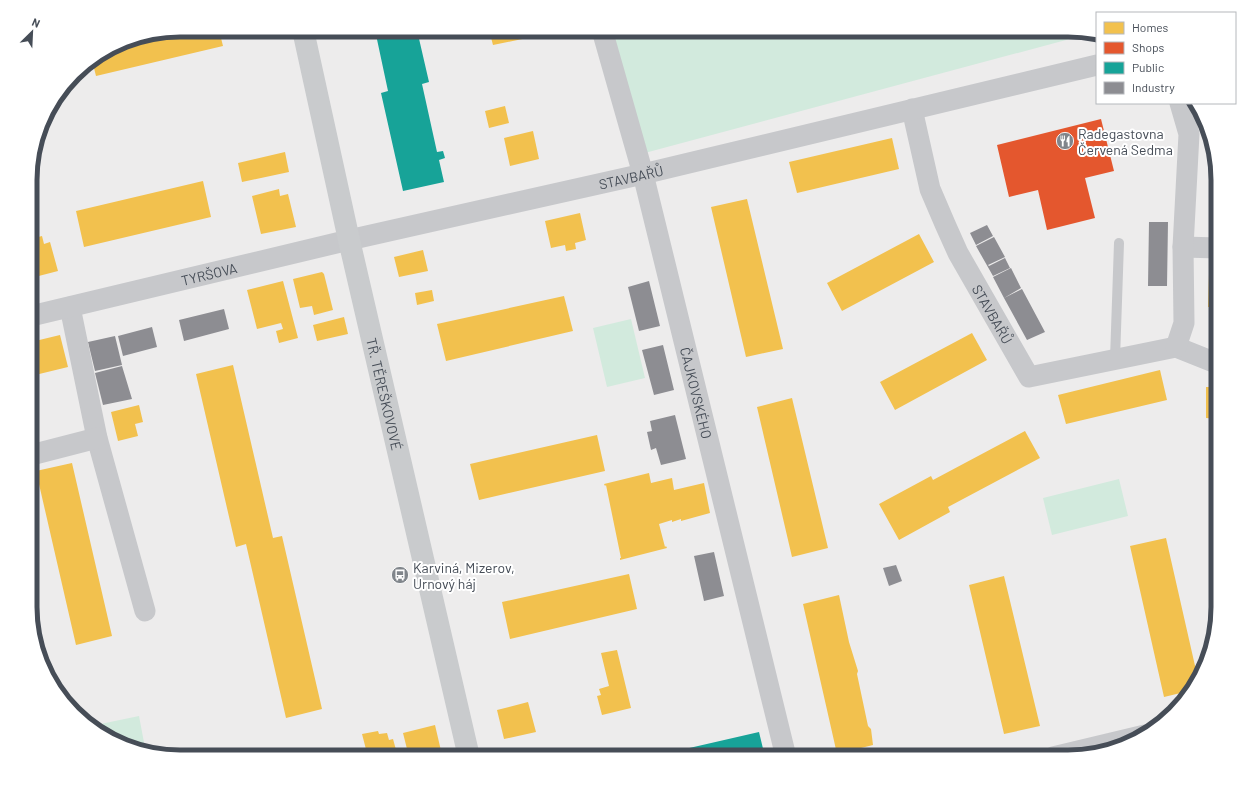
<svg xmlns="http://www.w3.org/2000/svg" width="1248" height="787" viewBox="0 0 1248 787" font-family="Barlow,sans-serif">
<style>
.green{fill:#d2eadd}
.homes{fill:#f2c14e}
.shops{fill:#e4572e}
.public{fill:#17a398}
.industry{fill:#8d8d92}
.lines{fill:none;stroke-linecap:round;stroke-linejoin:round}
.lane{stroke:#c7c8cb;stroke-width:10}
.street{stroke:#c7c8cb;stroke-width:21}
.secondary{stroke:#c9cbcd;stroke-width:22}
.labels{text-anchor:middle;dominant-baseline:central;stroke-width:4;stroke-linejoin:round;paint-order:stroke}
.poi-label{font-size:14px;fill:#464d57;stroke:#fff;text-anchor:start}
.street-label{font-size:14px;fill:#464d57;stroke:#fff}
.rim{fill:none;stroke:#464d57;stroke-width:5}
</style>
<rect width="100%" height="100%" fill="#edecec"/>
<path class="green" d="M 609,30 L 1069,30 L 1092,33 L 641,154 Z
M 631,319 L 645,378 L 607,387 L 593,328 Z
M 1119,479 L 1128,516 L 1052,535 L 1043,498 Z
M 139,716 L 146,753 L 141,752 L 97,732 L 91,726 Z"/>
<path class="homes" d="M 180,30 L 219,30 L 223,46 L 96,76 L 92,60 L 123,41 Z
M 489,30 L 530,30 L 532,37 L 493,45 Z
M 505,106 L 509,123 L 489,128 L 485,111 Z
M 533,131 L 539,159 L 510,166 L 504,138 Z
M 892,138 L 899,169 L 797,193 L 789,162 Z
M 285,152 L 289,172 L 242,182 L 238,163 Z
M 1211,163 L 1216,163 L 1218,170 L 1218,195 L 1211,195 Z
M 203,181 L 211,217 L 84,247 L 76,211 Z
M 279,189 L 280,196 L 288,194 L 296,227 L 261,234 L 252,196 Z
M 747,199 L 783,349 L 746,357 L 711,207 Z
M 580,213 L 586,240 L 575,243 L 576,249 L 566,251 L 565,245 L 551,248 L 545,221 Z
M 919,234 L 934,262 L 842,311 L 827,283 Z
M 42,236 L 44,244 L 50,242 L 58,271 L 31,278 L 31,239 Z
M 423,250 L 428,271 L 399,277 L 394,257 Z
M 322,272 L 324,274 L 333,310 L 314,315 L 312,306 L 300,308 L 293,279 Z
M 1209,275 L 1218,275 L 1218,307 L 1208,307 Z
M 283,281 L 298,338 L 279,343 L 276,331 L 283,329 L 281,323 L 257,329 L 247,290 Z
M 432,290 L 434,301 L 417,305 L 415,293 Z
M 564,296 L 573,331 L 446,361 L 437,324 Z
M 344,317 L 348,334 L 317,341 L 313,325 Z
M 972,333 L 987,360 L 895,410 L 880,382 Z
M 60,335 L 68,367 L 31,376 L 31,342 Z
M 233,365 L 273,538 L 282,536 L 322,709 L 286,718 L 246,544 L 236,547 L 196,374 Z
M 1160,370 L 1167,400 L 1066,424 L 1058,395 Z
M 1206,387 L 1218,387 L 1218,419 L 1206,418 Z
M 792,398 L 828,548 L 792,557 L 757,407 Z
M 139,405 L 143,422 L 135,424 L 138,436 L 118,441 L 111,412 Z
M 1025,431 L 1040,458 L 948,507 L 950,512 L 899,540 L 879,504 L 931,476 L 933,480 Z
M 597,435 L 605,471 L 479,500 L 470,464 Z
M 72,463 L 112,636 L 76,645 L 36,471 Z
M 649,473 L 651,483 L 672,478 L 674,490 L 704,483 L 710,513 L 681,521 L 681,519 L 672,522 L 672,520 L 659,524 L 665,547 L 666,546 L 667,548 L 620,560 L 620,558 L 621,558 L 606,485 L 605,486 L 604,484 Z
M 1166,538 L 1198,679 L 1193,690 L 1164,697 L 1130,546 Z
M 629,574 L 637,609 L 510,639 L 502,602 Z
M 1004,576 L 1040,726 L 1004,734 L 969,585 Z
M 839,595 L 849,642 L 858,671 L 857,674 L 868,726 L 871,729 L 873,745 L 837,754 L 803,604 Z
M 617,650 L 631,708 L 602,715 L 597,696 L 601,695 L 599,689 L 609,686 L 601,653 Z
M 528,702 L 536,732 L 504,739 L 497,710 Z
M 435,725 L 442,755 L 435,757 L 409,757 L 403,733 Z
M 378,731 L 379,734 L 387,733 L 389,740 L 393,739 L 398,757 L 368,757 L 362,734 Z"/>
<path class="shops" d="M 1101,119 L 1114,171 L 1085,178 L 1095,218 L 1047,230 L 1038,190 L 1009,197 L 997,145 Z"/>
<path class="public" d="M 375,30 L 417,30 L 429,82 L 422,84 L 437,152 L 443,151 L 445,158 L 439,160 L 444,182 L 403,191 L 381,93 L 388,91 Z
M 759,732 L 765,757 L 686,757 L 685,749 Z"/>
<path class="industry" d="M 1149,222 L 1168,222 L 1167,286 L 1148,286 Z
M 987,225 L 993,236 L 976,245 L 970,233 Z
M 994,237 L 1005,257 L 988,265 L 989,266 L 1005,258 L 1010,268 L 993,276 L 976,246 Z
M 1011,268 L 1016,278 L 1000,287 L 1016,278 L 1021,288 L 1004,298 L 993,277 Z
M 649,281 L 660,326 L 639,331 L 628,287 Z
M 1022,289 L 1045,332 L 1027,340 L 1004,298 Z
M 224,309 L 229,329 L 184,341 L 179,320 Z
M 152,327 L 157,347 L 123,356 L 118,336 Z
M 115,336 L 122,365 L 95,371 L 88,342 Z
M 663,345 L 674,390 L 654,395 L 642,350 Z
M 122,366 L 132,399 L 103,405 L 95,373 Z
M 675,415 L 686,459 L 661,465 L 656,448 L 651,450 L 647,432 L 652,431 L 650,421 Z
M 714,552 L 724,596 L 704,601 L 694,556 Z
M 896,565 L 902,581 L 889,586 L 883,568 Z"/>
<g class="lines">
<path class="lane" d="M 1115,359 L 1119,243"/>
<g class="street">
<path id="s1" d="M 602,30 L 643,174 L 786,757"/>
<path id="s2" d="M 912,109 L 930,189 L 945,224 L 958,253 L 1029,377 L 1176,347 L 1211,361 L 1218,362"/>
<path d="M 1183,247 L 1218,248"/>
<path d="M 70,307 L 97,438 L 145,611"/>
<path id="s3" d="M 31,316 L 349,240 L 643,174 L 1097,65"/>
<path d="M 1176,347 L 1184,323 L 1183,247 L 1189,134 L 1180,103"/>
<path d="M 31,455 L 97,438"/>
<path d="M 1053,757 L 1145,735"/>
</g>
<path class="secondary" id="s4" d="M 303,30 L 349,240 L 469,757"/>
</g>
<defs>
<symbol id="restaurant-disc" viewBox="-11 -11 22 22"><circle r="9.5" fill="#80858b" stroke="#fff"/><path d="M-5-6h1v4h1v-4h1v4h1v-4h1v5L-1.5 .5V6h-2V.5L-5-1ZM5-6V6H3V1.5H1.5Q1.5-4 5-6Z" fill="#fff"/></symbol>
<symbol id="bus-disc" viewBox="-11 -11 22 22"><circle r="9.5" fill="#80858b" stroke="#fff"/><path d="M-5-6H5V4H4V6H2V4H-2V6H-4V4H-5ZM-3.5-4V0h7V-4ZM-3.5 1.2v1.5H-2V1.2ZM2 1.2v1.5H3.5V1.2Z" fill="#fff"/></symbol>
</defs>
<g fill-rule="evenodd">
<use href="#restaurant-disc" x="1055" y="131" width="20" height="20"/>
<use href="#bus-disc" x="390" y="565" width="20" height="20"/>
</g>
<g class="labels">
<g class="poi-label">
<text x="1078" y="133">Radegastovna<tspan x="1078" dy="16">Červená Sedma</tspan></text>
<text x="413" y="567">Karviná, Mizerov,<tspan x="413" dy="16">Urnový háj</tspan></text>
</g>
<g class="street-label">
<text stroke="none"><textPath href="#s3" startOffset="616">STAVBAŘŮ</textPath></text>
<text stroke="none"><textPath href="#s3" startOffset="183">TYRŠOVA</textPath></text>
<text stroke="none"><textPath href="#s2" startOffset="222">STAVBAŘŮ</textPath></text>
<text stroke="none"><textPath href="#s1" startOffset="375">ČAJKOVSKÉHO</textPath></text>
<text stroke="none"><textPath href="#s4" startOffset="373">TŘ. TĚREŠKOVOVÉ</textPath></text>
</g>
</g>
<path d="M0 0H1248V787H0ZM180 37H1068A143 143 0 0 1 1211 180V607A143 143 0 0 1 1068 750H180A143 143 0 0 1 37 607V180A143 143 0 0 1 180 37Z" fill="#fff" fill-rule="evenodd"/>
<path class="rim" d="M180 37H1068A143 143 0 0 1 1211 180V607A143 143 0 0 1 1068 750H180A143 143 0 0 1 37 607V180A143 143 0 0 1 180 37Z"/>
<rect x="1096" y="12" width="140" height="92" fill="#ffffff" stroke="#b5b8bc"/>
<rect x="1104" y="22" width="20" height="12" fill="#f2c14e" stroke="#b5b8bc"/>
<text x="1132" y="32" font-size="12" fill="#464d57">Homes</text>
<rect x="1104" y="42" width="20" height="12" fill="#e4572e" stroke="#b5b8bc"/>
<text x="1132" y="52" font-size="12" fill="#464d57">Shops</text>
<rect x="1104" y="62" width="20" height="12" fill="#17a398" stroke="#b5b8bc"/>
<text x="1132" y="72" font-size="12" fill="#464d57">Public</text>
<rect x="1104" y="82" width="20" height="12" fill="#8d8d92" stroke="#b5b8bc"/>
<text x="1132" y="92" font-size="12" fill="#464d57">Industry</text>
<g transform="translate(32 32) rotate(24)" stroke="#ffffff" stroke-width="3" paint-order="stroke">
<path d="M0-3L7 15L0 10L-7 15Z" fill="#464d57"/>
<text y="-6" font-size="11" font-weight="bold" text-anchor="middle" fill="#464d57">N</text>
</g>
</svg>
